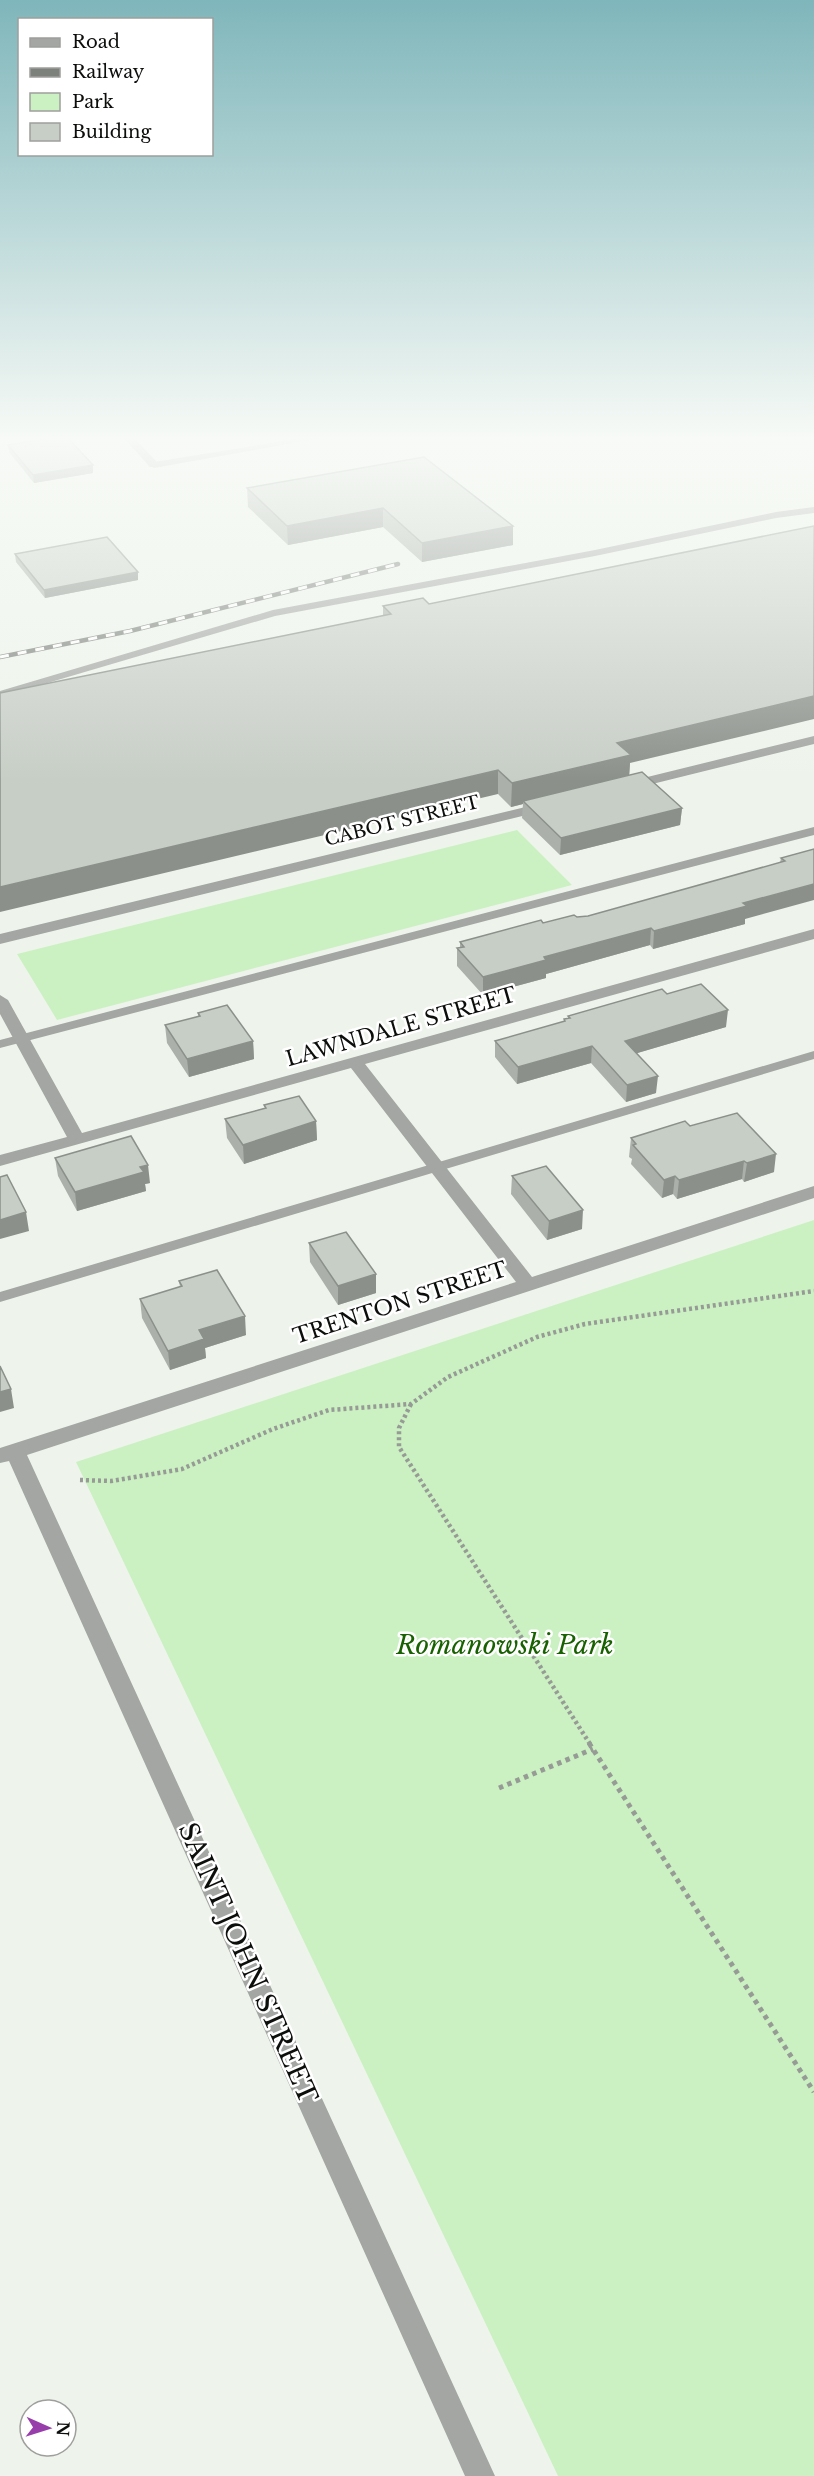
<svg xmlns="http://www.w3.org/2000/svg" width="814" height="2476" viewBox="0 0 814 2476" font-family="'Libre Baskerville',serif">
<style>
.green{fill:#cbf1c3}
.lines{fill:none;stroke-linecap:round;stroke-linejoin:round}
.path-far1{stroke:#979b95;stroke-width:4.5;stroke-dasharray:3 3;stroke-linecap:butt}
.path{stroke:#979b95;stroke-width:5;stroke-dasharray:4.5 4.5;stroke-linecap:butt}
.lane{fill:#a3a6a2;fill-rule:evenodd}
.street{fill:#a3a6a2;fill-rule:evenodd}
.rail-casing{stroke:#7d817c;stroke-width:4.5}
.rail{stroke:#fff;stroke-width:3;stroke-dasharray:9;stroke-linecap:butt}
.wall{fill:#abb1aa}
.shaded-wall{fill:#8b908b}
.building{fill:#c7cec6;stroke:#8b908b;stroke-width:1.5}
.labels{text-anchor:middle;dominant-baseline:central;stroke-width:5;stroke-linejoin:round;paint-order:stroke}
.far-street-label{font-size:18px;fill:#0c0e0b;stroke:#fff}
.street-label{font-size:21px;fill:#0c0e0b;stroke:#fff}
.near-park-label{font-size:26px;font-style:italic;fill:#186101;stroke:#fff}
.near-street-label{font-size:26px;fill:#0c0e0b;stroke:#fff}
</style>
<rect width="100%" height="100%" fill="#eef4ec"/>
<path class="green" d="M 517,830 L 572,885 L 57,1020 L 17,954 Z
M 814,1220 L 814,2476 L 558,2476 L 76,1462 Z"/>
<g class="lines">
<path class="path-far1" d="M 411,1404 L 399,1428 L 399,1447 L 590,1744
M 80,1480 L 111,1481 L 182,1469 L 273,1429 L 329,1410 L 411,1404 L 448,1377 L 537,1337 L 585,1324 L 814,1291"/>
<path class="path" d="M 589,1743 L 814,2092
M 499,1788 L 593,1749"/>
<path class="lane" d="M 314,436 L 332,436 L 154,468 L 150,465 L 154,462 Z
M 814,507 L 814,513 L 776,518 L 595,556 L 275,616 L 0,697 L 0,691 L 273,610 L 595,550 L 776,512 Z
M 814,827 L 814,835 L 0,1048 L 0,1040 Z
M 814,1051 L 814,1059 L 0,1302 L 0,1292 Z"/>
<path class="street" d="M 122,436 L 132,436 L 158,463 L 158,467 L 150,467 Z
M 814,736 L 814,744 L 628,790 L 621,786 L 623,783 Z
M 546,802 L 553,806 L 551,809 L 0,944 L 0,934 Z
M 814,929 L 814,939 L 365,1064 L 532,1277 L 814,1186 L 814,1198 L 27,1455 L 495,2476 L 465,2476 L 9,1461 L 0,1463 L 0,1448 L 516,1282 L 351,1068 L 0,1166 L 0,1155 L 67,1137 L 0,1014 L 0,995 L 8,1000 L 82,1133 Z"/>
<defs>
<path id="rail" d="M 0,657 L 130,631 L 398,564"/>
</defs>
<use href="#rail" class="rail-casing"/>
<use href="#rail" class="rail"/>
</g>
<path class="wall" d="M 8,445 L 93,465 L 93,473 L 34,483 L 9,452 Z
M 247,488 L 513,526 L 513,545 L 422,562 L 383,527 L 288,545 L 248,507 Z
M 15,554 L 138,580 L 45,598 L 16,562 Z
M 429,604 L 630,763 L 629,775 L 682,808 L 680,825 L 560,855 L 522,818 L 523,804 L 511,807 L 498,794 L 383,616 L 383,606 Z
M 814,849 L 745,919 L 745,924 L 653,949 L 650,945 L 546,974 L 546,978 L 483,995 L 457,966 L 457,948 L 460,948 L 460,942 L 543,923 L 588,916 L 780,863 L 781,858 Z
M 667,994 L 726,1027 L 637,1053 L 656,1093 L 626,1102 L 591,1063 L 517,1084 L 495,1057 L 495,1041 L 564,1022 L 564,1019 L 568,1018 L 568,1016 Z
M 198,1013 L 253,1041 L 254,1059 L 189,1077 L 167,1043 L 165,1025 L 198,1017 Z
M 264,1105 L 316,1121 L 317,1140 L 244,1164 L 227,1138 L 225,1119 L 265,1108 Z
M 690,1126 L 774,1172 L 744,1182 L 742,1179 L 677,1199 L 673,1194 L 662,1198 L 631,1164 L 632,1159 L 629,1157 L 631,1138 Z
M 55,1158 L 150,1183 L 145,1184 L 146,1191 L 77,1211 L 58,1176 Z
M 512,1176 L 582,1229 L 547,1240 L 511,1194 Z
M 309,1243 L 376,1293 L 338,1305 L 310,1262 Z
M 179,1281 L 246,1335 L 205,1348 L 206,1358 L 170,1370 L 142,1318 L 140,1299 L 180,1287 Z"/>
<path class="shaded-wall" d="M 93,465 L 93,473 L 34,483 L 33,475 Z
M 383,508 L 383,527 L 288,545 L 287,526 Z
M 513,526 L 513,545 L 422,562 L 422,543 Z
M 138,572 L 138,580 L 45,598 L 44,590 Z
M 814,696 L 814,719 L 630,763 L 629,779 L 523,801 L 523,804 L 511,807 L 512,783 L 617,743 Z
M 498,770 L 498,794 L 0,912 L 0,887 Z
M 682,808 L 680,825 L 560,855 L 561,838 Z
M 814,884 L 814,900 L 745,919 L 745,924 L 653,949 L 654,931 L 743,903 Z
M 651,928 L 650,945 L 546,974 L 546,978 L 483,995 L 483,977 L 544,957 Z
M 728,1010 L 726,1027 L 624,1057 L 625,1041 Z
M 253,1041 L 254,1059 L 189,1077 L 187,1059 Z
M 592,1046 L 591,1063 L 517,1084 L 518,1067 Z
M 658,1076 L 656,1093 L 626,1102 L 627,1085 Z
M 316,1121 L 317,1140 L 244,1164 L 243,1145 Z
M 776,1154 L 774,1172 L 744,1182 L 747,1163 Z
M 744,1161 L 742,1179 L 677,1199 L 679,1180 Z
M 148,1165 L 150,1183 L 145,1184 L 146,1191 L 77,1211 L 75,1192 L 140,1167 Z
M 675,1176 L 673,1194 L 662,1198 L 664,1180 Z
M 583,1210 L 582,1229 L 547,1240 L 549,1221 Z
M 26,1212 L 29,1231 L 0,1239 L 0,1220 Z
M 376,1274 L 376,1293 L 338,1305 L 338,1286 Z
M 245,1316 L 246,1335 L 205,1348 L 206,1358 L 170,1370 L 168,1351 L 199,1330 Z
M 11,1389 L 14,1408 L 0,1412 L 0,1392 Z"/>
<path class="building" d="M 63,436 L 66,436 L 93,465 L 33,475 L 8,445 Z
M 424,457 L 513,526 L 422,543 L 383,508 L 287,526 L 247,488 Z
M 814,526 L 814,696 L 617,743 L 631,755 L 512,783 L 498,770 L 0,887 L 0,693 L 391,614 L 383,606 L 423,598 L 429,604 Z
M 107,537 L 138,572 L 44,590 L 15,554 Z
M 642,772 L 682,808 L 561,838 L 523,801 Z
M 814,849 L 814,884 L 743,903 L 747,906 L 654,931 L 651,928 L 544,957 L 546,960 L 483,977 L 457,948 L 464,947 L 460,942 L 541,920 L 543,923 L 574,915 L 577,917 L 588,916 L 785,861 L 781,858 Z
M 701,984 L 728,1010 L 625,1041 L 658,1076 L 627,1085 L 592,1046 L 518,1067 L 495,1041 L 565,1021 L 564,1019 L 570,1018 L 568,1016 L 662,989 L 667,994 Z
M 227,1005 L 253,1041 L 187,1059 L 165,1025 L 200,1016 L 198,1013 Z
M 299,1096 L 316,1121 L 243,1145 L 225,1119 L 266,1108 L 264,1105 Z
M 737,1113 L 776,1154 L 747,1163 L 744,1161 L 679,1180 L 675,1176 L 664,1180 L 633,1145 L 636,1144 L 631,1138 L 685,1121 L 690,1126 Z
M 131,1136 L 148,1165 L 140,1167 L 144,1172 L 75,1192 L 55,1158 Z
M 546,1166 L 583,1210 L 549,1221 L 512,1176 Z
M 7,1175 L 26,1212 L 0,1220 L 0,1177 Z
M 346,1232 L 376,1274 L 338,1286 L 309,1243 Z
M 217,1270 L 245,1316 L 199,1330 L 204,1339 L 168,1351 L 140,1299 L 182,1286 L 179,1281 Z
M 0,1366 L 11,1389 L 0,1392 Z"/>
<linearGradient id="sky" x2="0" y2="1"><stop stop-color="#7fb6bb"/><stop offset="0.56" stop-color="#f7faf6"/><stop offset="1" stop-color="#f7faf6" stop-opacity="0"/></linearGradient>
<rect width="814" height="782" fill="url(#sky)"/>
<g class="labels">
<g class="far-street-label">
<text transform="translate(402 821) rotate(-14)">CABOT STREET</text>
</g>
<g class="street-label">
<text transform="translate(401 1027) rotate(-16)">LAWNDALE STREET</text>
<text transform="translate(400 1303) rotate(-18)">TRENTON STREET</text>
</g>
<g class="near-park-label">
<text x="505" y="1645">Romanowski Park</text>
</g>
<g class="near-street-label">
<text transform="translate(248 1963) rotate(66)">SAINT JOHN STREET</text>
</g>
</g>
<rect x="18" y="18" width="195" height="138" fill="#ffffff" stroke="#9e9f9d" stroke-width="1.5"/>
<rect x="30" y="38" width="30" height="9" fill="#a3a6a2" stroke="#9e9f9d" stroke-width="1.5"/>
<text x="72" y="48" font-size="18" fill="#0c0e0b">Road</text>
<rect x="30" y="68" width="30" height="9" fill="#7d817c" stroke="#9e9f9d" stroke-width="1.5"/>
<text x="72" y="78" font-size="18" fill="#0c0e0b">Railway</text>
<rect x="30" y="93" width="30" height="18" fill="#cbf1c3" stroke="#9e9f9d" stroke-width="1.5"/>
<text x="72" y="108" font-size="18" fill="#0c0e0b">Park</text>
<rect x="30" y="123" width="30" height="18" fill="#c7cec6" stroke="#9e9f9d" stroke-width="1.5"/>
<text x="72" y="138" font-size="18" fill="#0c0e0b">Building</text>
<g transform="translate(48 2428) rotate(93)"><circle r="28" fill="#ffffff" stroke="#9e9f9d" stroke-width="1.5"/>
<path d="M0-4.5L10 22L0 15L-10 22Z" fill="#973eaa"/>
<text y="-9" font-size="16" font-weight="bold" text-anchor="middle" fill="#0c0e0b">N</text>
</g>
</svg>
